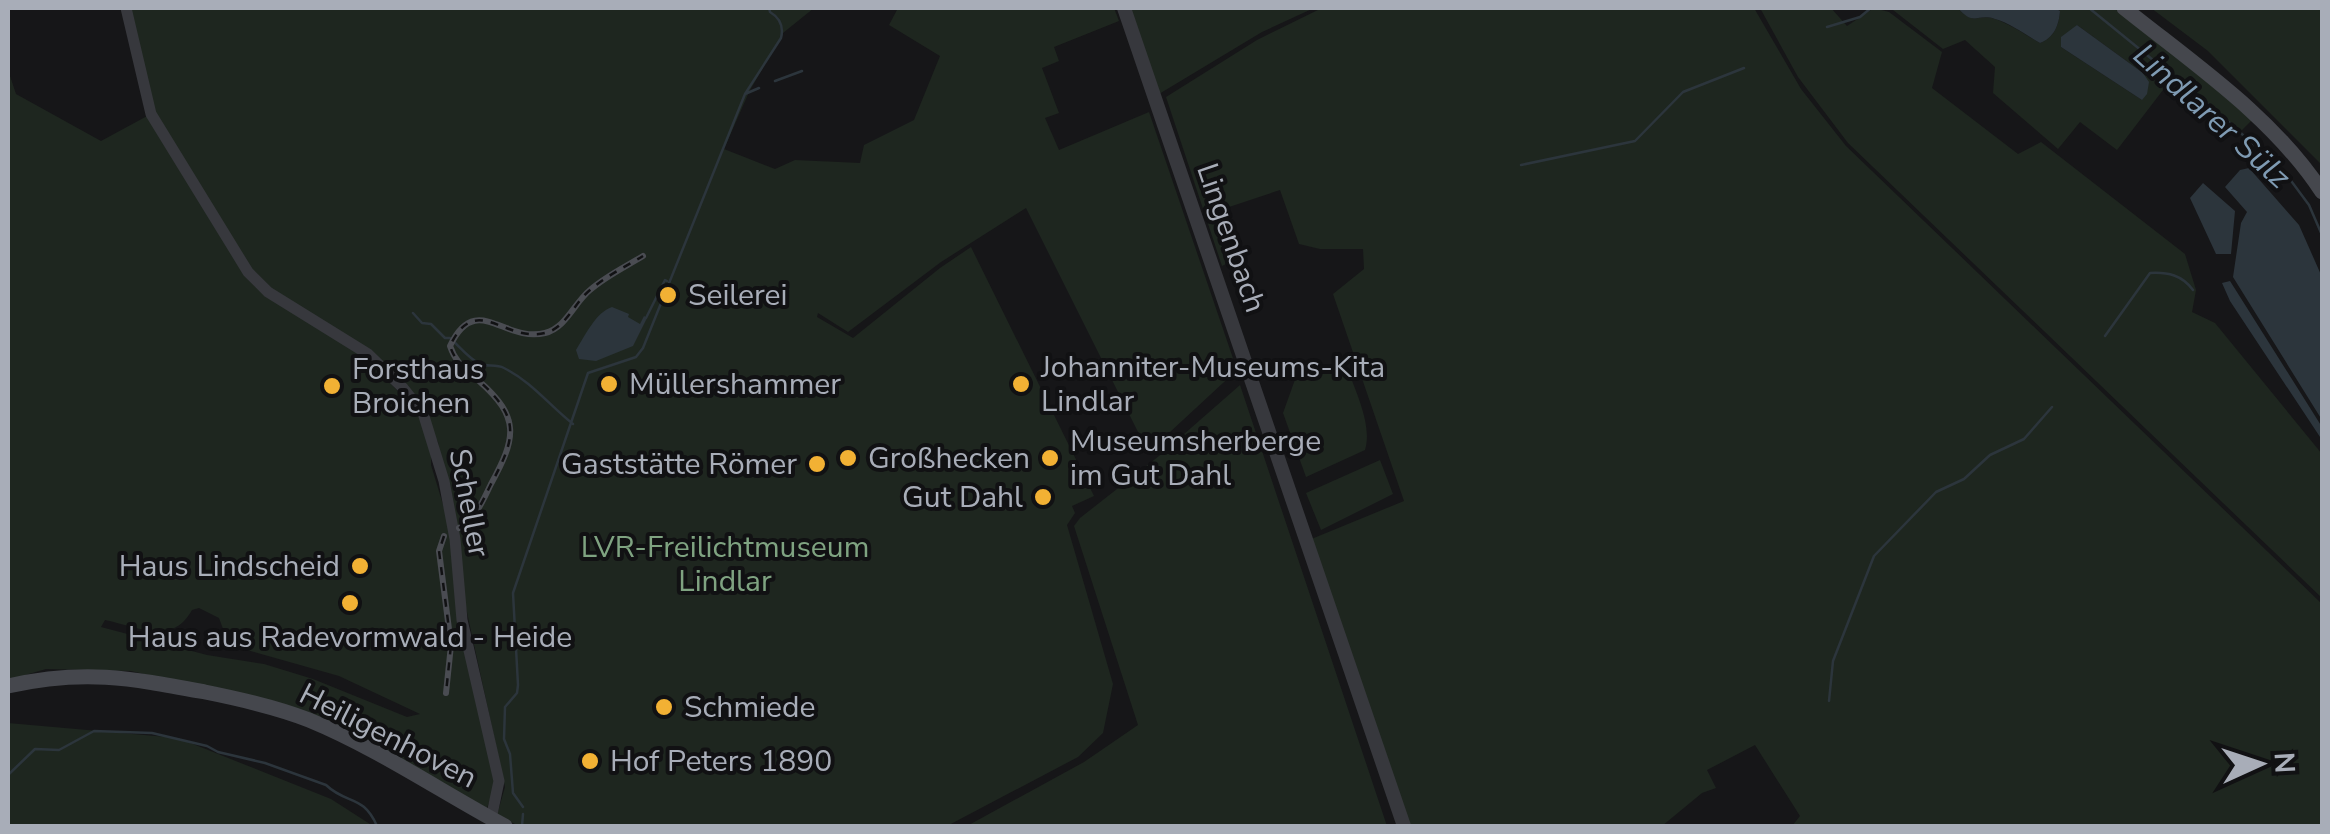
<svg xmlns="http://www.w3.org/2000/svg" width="2330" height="834" viewBox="0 0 2330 834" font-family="'Nunito Sans',sans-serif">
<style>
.green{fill:#1e261f;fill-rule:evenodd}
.water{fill:#2c353c}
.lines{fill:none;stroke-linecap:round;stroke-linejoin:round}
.stream{stroke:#2c353c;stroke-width:2.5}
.minor{stroke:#37383d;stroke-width:11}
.tertiary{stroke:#37383d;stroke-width:14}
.secondary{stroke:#45474d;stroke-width:15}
.rail-casing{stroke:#4a4c52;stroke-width:6}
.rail{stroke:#111113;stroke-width:2.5;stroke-dasharray:8;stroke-linecap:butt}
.poi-dot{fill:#f2b134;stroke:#111113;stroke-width:4}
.labels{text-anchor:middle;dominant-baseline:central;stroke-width:8;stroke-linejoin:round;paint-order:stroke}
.street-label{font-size:30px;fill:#a8adb8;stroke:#111113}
.poi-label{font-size:30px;fill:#a8adb8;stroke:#111113;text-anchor:start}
.park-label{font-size:30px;fill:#7fa381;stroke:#111113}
.water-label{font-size:32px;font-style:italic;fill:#7f9bb3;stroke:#111113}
</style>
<rect width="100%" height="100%" fill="#161618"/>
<path class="green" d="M 127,8 L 814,8 L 783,33 L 749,92 L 724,149 L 775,169 L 795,160 L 860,163 L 864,145 L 914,120 L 940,56 L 889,25 L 898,8 L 1114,8 L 1119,21 L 1054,47 L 1059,61 L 1042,68 L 1059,113 L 1045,118 L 1059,150 L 1149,112 L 1237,370 L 1156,445 L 1147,450 L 1026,208 L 941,262 L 848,332 L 818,313 L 817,317 L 853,338 L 940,268 L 971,247 L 1094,496 L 1072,506 L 1075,513 L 1067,525 L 1113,684 L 1103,733 L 1078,757 L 947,826 L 519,826 L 497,815 L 505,787 L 463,594 L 438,442 L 405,385 L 278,295 L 252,271 L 152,113 Z
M 1130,8 L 1314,8 L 1262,32 L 1159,94 Z
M 1322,8 L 1754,8 L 1801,89 L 1846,146 L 2322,604 L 2322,826 L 1792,826 L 1800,816 L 1755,745 L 1707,770 L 1716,788 L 1702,793 L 1662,826 L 1408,826 L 1309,540 L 1404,501 L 1333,294 L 1364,269 L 1363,249 L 1320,249 L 1299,244 L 1280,190 L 1214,212 L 1228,263 L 1222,266 L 1166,97 L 1257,40 Z
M 1760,8 L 1831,8 L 1847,26 L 1874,8 L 1889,12 L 1942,52 L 1932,88 L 2018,154 L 2041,142 L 2185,254 L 2196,290 L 2192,312 L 2215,323 L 2322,454 L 2322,598 L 1848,143 L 1798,77 Z
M 1895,8 L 1958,8 C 1975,27 1977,13 1995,19 C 2010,24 2026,35 2040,43 C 2054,38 2059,25 2060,11 L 2055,8 L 2118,8 L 2253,119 L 2239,133 L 2173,77 L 2117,150 L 2080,122 L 2058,149 L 1993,93 L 1995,67 L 1965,40 L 1943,49 L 1893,10 ZM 2077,25 L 2143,73 L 2142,100 L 2061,47 Z
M 2151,8 L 2322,8 L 2322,165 L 2208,51 Z
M 8,70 L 16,94 L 101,141 L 149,115 L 238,264 L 365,356 L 420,415 L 431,444 L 431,465 L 448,521 L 495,785 L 487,808 L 297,710 L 131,671 L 46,669 L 8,680 ZM 199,608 L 219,618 L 229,645 L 339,676 L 420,714 L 407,717 L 313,679 L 264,664 L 207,655 L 101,627 L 105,620 C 139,627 172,646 192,610 Z
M 1346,364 C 1354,389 1373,424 1365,450 L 1306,477 L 1283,413 L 1297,374 Z
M 1240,385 L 1387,826 L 967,826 L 1084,762 L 1138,725 L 1074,526 L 1080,518 L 1159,456 Z
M 1380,460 L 1393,494 L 1321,530 L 1306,493 Z
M 8,723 L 178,738 L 331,799 L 373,826 L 8,826 Z"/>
<path class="water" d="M 1958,8 L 2055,8 L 2060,11 C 2059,25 2054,38 2040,43 C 2026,35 2010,23 1995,19 C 1977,13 1974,27 1958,8 Z
M 2077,25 L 2143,73 L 2149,82 L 2147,94 L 2142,100 L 2061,47 L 2061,37 Z
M 2249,168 L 2299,225 L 2322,277 L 2322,420 L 2233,277 L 2241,223 L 2247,212 L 2225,187 L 2240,170 Z
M 2203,183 L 2235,211 L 2231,254 L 2216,254 L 2190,198 Z
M 2230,281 L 2322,427 L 2322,440 L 2230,301 L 2222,283 Z
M 612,307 L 629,314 L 628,317 L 640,324 L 644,316 L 647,318 L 633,346 L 596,361 L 579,359 L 576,350 C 585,336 596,312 612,307 Z"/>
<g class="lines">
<path class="stream" d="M 2089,8 L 2222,116 L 2286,174 L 2309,205 L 2322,235
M 1827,27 L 1860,17 L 1871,8
M 775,81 L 802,71
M 745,94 L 781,38 C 784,26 780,18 770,12 L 769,8
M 1521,165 L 1635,141 L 1683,92 L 1744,68
M 413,313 L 422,323 L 431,324 L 445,338 L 450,338 C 460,347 468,358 480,364 C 487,367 496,364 504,368 C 532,382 549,405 573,424
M 646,318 L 665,280 L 667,281
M 2105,336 L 2150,273 C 2168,272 2182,275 2193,290
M 1829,701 L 1833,661 L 1874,556 L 1936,492 L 1964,479 L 1990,455 L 2024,439 L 2052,407
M 8,775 L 35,749 L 59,750 L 94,731 L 152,733 L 207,746 L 218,752 L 265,763 L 326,785 C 347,805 363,794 377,826
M 523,807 L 513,793 L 510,754 L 504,739 L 505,707 L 517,693 L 518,685 L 513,593 L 588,373 L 636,357 L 643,348 L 745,94 L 759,88
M 522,826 L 523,814"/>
<path class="minor" d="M 126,8 L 151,114 L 248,272 L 268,292 L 368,354 L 403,388 L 423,413 L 444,481 L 455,539 L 462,620 L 499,781 L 491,819"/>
<path class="tertiary" d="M 1124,8 L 1404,826"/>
<path class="secondary" d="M 2124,8 C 2194,64 2273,117 2322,192
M 8,686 C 84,669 130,678 205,692 C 240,699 276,707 309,720 C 377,748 440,791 505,826"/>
<defs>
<path id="rail" d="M 459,528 C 476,519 483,500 491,484 C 516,438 521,418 479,381 C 466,369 456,364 450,346 C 476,291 504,343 545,333 C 566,328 574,303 590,290 C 606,276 625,267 643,256
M 444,536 L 439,551 L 451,645 L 446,693"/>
</defs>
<use href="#rail" class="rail-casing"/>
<use href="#rail" class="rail"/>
</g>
<g class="poi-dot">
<circle cx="668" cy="295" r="10"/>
<circle cx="609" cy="384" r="10"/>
<circle cx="1021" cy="384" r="10"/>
<circle cx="332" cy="386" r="10"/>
<circle cx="848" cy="458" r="10"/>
<circle cx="1050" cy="458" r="10"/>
<circle cx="817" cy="464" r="10"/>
<circle cx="1043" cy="497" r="10"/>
<circle cx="360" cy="566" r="10"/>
<circle cx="350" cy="603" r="10"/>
<circle cx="664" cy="707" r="10"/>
<circle cx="590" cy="761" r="10"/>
</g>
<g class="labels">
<g class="street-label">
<text transform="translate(1231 238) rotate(71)">Lingenbach</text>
<text transform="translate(469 503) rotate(79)">Scheller</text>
<text transform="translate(388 736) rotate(27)">Heiligenhoven</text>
</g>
<g class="poi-label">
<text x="688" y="295">Seilerei</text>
<text x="1041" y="367">Johanniter-Museums-Kita<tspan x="1041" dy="34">Lindlar</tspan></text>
<text x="352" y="369">Forsthaus<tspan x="352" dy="34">Broichen</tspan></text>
<text x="629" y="384">Müllershammer</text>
<text x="1070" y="441">Museumsherberge<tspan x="1070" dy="34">im Gut Dahl</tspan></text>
<text x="868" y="458">Großhecken</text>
<text x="797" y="464" text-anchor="end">Gaststätte Römer</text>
<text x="1023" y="497" text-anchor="end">Gut Dahl</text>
<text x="340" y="566" text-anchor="end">Haus Lindscheid</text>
<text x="350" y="637" text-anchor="middle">Haus aus Radevormwald - Heide</text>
<text x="684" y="707">Schmiede</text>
<text x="610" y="761">Hof Peters 1890</text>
</g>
<g class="park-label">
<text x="725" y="547">LVR-Freilichtmuseum<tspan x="725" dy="34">Lindlar</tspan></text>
</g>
<g class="water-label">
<text transform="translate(2212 116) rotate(42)">Lindlarer Sülz</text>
</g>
</g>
<rect width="2330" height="834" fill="none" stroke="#a8adb8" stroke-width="20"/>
<g transform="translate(2260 764) rotate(87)" stroke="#111113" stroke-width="8" paint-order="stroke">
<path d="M0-8L18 38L0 25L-18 38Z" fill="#a8adb8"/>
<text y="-15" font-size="28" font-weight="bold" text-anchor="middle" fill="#a8adb8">N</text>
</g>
</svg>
